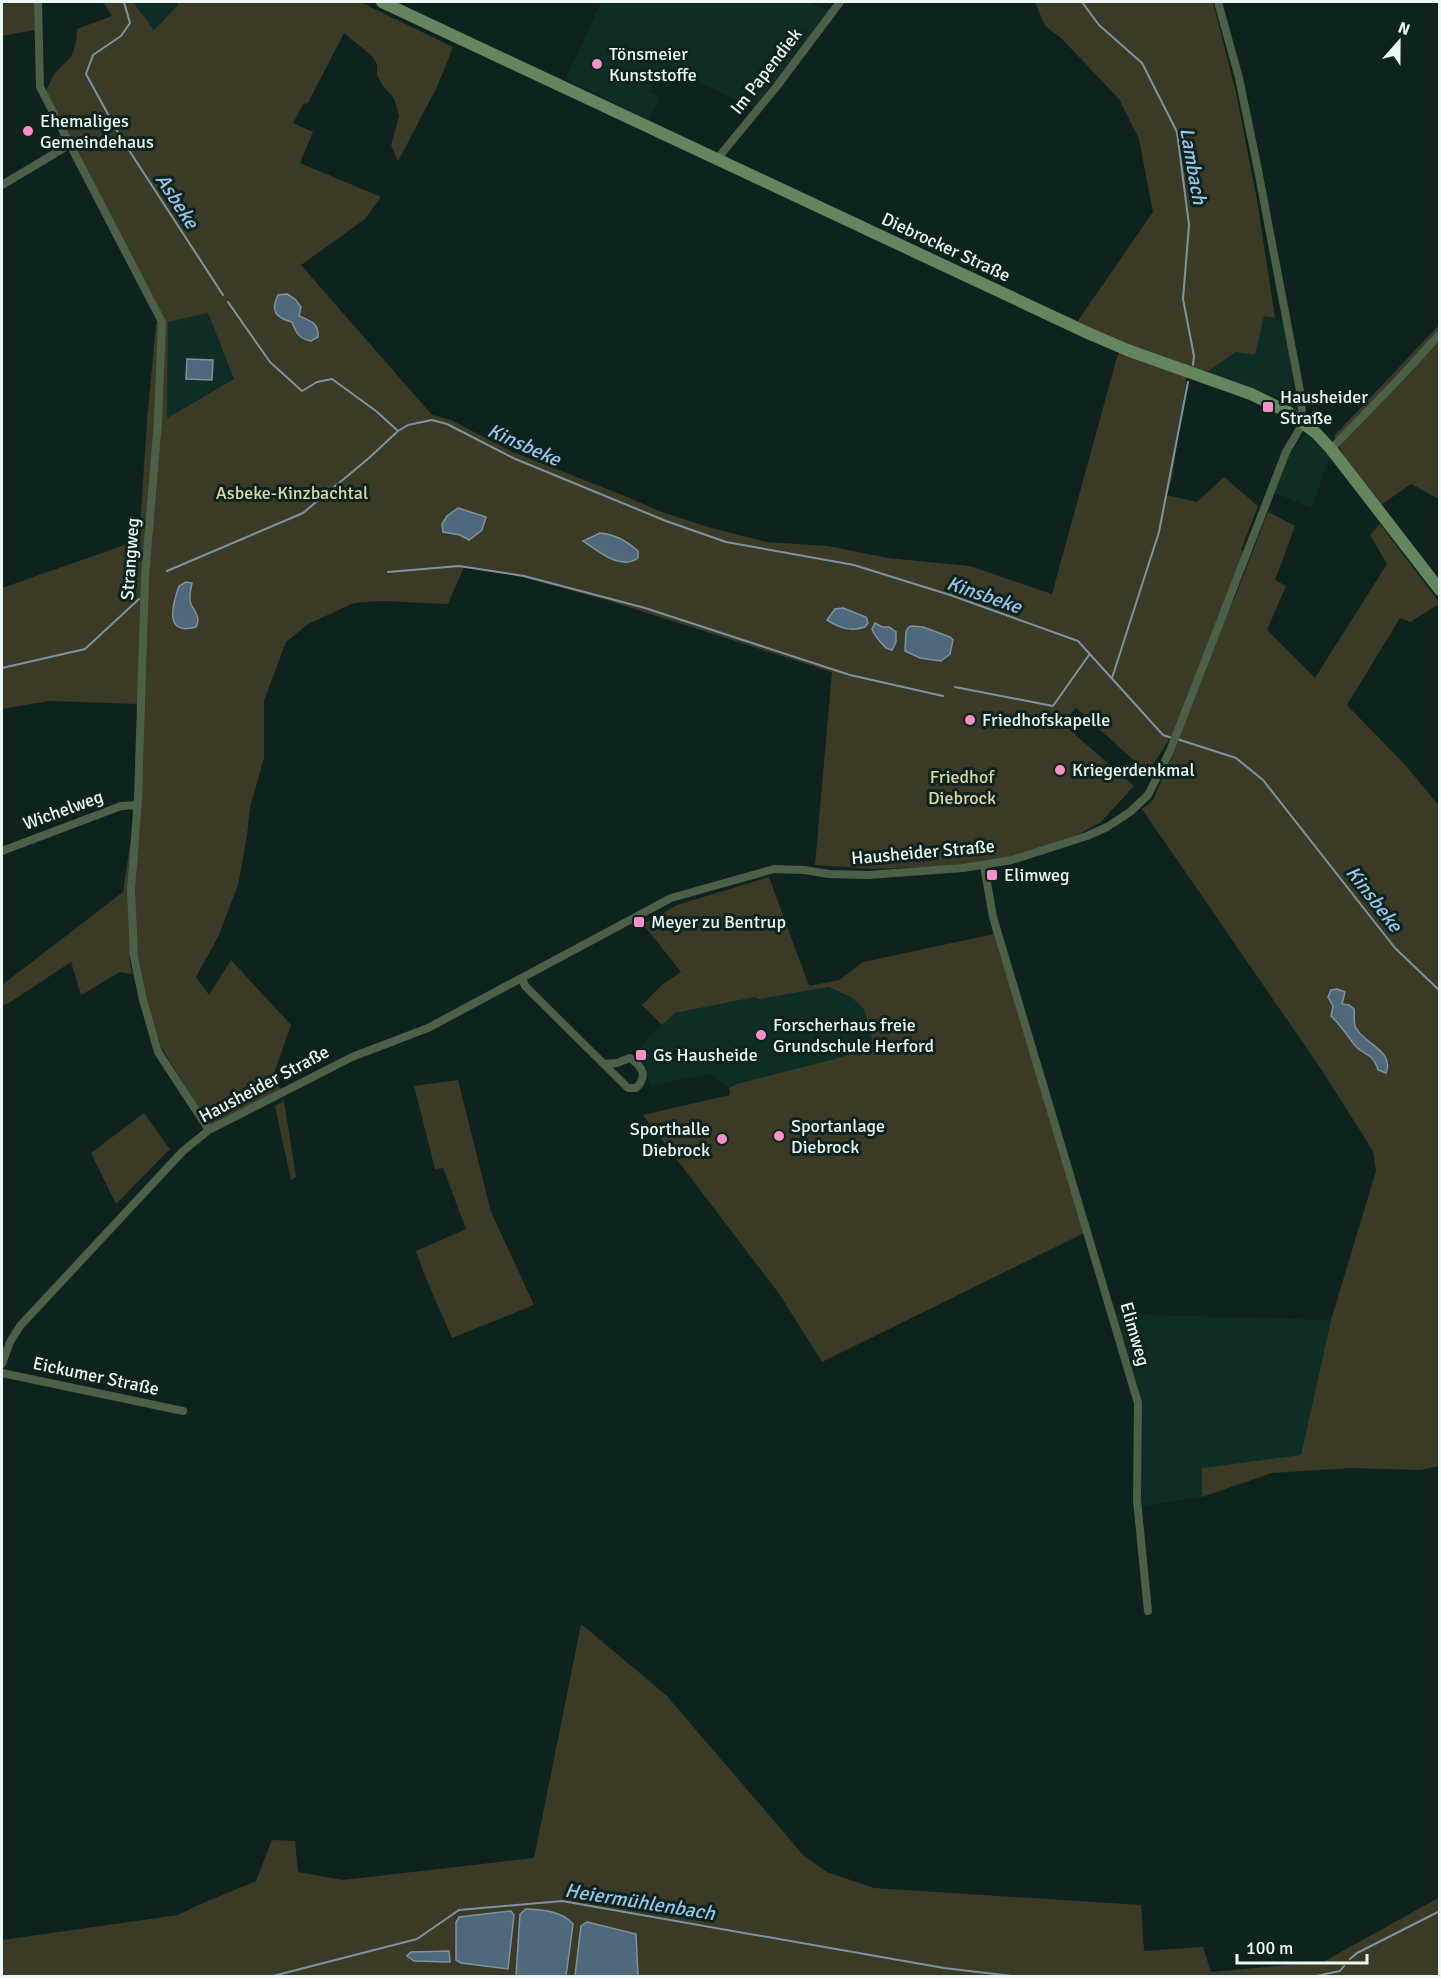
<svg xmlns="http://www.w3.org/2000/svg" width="1441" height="1978" viewBox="0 0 1441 1978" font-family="Signika,sans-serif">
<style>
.built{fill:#0e2d25}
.green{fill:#3b3a26;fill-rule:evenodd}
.water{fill:#50687c;stroke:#7e93a0;stroke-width:1.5}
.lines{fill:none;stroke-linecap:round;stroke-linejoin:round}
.stream{stroke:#7e93a0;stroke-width:2}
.minor{stroke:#4c6048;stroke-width:8}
.secondary{stroke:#65855e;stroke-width:12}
.poi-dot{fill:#f98fc9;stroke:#0e231e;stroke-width:2}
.labels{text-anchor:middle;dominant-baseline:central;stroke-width:6;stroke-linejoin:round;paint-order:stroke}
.poi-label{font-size:18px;fill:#ebf8f4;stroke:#0e231e;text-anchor:start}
.street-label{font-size:18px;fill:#ebf8f4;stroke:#0e231e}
.park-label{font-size:18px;fill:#dbd8a1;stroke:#0e231e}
.water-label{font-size:20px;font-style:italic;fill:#97c5eb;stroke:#0e231e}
</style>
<rect width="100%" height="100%" fill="#0e231e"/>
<path class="built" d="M 133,2 L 178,2 L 178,5 L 154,30 Z
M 601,2 L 807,2 L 830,11 L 754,108 L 662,65 L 650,92 L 660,98 L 649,120 L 566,79 Z
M 208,313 L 234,379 L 166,418 L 168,321 Z
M 1264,316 L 1275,318 L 1286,325 L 1293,375 L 1292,388 L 1286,397 L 1278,397 L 1207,372 L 1236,352 Z
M 1306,432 L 1330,457 L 1312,508 L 1274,493 L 1287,457 Z
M 855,977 L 874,1046 L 838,1058 L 737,1084 L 729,1088 L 709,1074 L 650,1086 L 641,1045 L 675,1013 Z
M 1114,1314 L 1331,1320 L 1301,1455 L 1203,1468 L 1202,1497 L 1141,1506 L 1142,1411 Z"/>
<path class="green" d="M 2,2 L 34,2 L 35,30 L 2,36 Z
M 103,2 L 133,2 L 154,30 L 178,5 L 178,2 L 360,2 L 453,47 L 437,87 L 398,161 L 391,145 L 399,116 L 394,98 L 383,86 L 377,75 L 377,64 L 372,56 L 344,33 L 308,103 L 303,104 L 293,123 L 313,132 L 300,163 L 381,197 L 365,219 L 301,265 L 432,415 L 451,420 L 513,452 L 625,496 L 659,511 L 708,527 L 766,542 L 828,546 L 888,558 L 970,566 L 1052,594 L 1117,357 L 1125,343 L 1077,322 L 1153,212 L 1139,139 L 1119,99 L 1061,38 L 1045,26 L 1035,2 L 1213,2 L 1236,92 L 1257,200 L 1275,318 L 1264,316 L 1255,355 L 1236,352 L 1207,372 L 1188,368 L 1172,479 L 1167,495 L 1197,502 L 1224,477 L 1258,506 L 1241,550 L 1244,552 L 1229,599 L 1233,602 L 1268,512 L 1295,526 L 1275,580 L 1286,586 L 1267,630 L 1315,678 L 1387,564 L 1370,535 L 1380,524 L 1439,602 L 1439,604 L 1410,622 L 1400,618 L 1347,705 L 1407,767 L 1439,806 L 1439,1466 L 1420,1470 L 1351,1468 L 1272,1473 L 1202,1497 L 1202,1468 L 1301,1455 L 1331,1320 L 1376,1171 L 1373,1151 L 1321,1069 L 1142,809 L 1153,800 L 1179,740 L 1170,738 L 1148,773 L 1076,708 L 1062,723 L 1134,786 L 1101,822 L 1081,833 L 1013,858 L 977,865 L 872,869 L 815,865 L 832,672 L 613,602 L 522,577 L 464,567 L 448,604 L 382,601 L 354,603 L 308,624 L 286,642 L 264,701 L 264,758 L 250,807 L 247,836 L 238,885 L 219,935 L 196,977 L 209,995 L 231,960 L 291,1025 L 273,1076 L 281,1089 L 211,1127 L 161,1047 L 158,1037 L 154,1037 L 134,957 L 129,957 L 132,974 L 120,972 L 81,995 L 71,962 L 9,1003 L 2,1005 L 2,985 L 123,892 L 136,805 L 138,704 L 49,701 L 2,709 L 2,588 L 139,540 L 147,421 L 156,324 L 159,319 L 45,93 L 54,74 L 71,57 L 76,43 L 77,29 L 112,16 ZM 208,313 L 234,379 L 167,418 L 168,322 Z
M 1439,325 L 1439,499 L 1411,484 L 1381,505 L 1344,456 L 1334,436 Z
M 769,877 L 809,986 L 839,980 L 863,962 L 994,934 L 1084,1233 L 822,1362 L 780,1295 L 643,1115 L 730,1095 L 729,1088 L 737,1084 L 838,1058 L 874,1046 L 864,1009 L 851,997 L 829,987 L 759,999 L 755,997 L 675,1013 L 662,1025 L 642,1005 L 663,984 L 681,972 L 643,924 L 677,905 Z
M 458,1080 L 491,1212 L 534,1305 L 452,1338 L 425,1276 L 416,1251 L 466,1229 L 443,1168 L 435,1169 L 414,1086 Z
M 284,1101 L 296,1177 L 291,1180 L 275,1106 Z
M 144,1113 L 170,1149 L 116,1204 L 91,1153 Z
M 581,1624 L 666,1695 L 804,1856 L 827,1872 L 874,1888 L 1141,1905 L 1144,1951 L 1203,1947 L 1211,1972 L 1323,1962 L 1440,1897 L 1439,1976 L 638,1976 L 636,1934 L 581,1926 L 575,1976 L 566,1976 L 573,1924 L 543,1910 L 526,1909 L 520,1914 L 516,1976 L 521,1976 L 2,1976 L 2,1940 L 178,1915 L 196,1906 L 256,1881 L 272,1840 L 295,1841 L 298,1872 L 343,1880 L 534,1858 Z"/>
<path class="water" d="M 287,294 L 295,299 L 301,307 L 299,316 C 311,321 319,323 318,337 L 311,341 C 299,339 296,333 292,322 C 276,318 270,311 278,295 Z
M 187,359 L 213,360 L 212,380 L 186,379 Z
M 458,508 L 486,517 L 482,530 L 469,540 L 460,535 L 443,532 L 442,524 L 447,516 Z
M 600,533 C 614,534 628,542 638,551 L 638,558 C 621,571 598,551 583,541 Z
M 186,582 L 192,583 C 191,589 188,598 191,604 C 195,612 201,618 196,627 C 164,636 172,606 179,586 Z
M 843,608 L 866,617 L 868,623 L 865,627 C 850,632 840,628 827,620 L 835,609 Z
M 875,623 L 882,627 L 889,627 L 896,632 L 896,642 L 892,650 L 886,648 C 881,643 874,635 872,629 Z
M 911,626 L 923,627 L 950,637 L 953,640 L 950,654 L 941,661 L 920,658 L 905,651 L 906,632 L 908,628 Z
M 1337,989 L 1345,992 L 1342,1004 L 1349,1005 L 1354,1009 C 1355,1015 1353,1023 1356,1028 C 1364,1044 1395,1051 1386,1073 L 1378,1070 C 1373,1051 1362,1056 1353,1043 C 1346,1033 1340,1025 1331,1016 L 1333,1006 L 1328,997 L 1331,990 Z
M 526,1909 C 543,1910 562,1911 573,1924 L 566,1976 L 516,1976 L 520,1914 Z
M 511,1911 L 514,1915 L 508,1969 L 461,1963 L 456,1960 L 456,1922 L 459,1917 Z
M 587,1922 L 636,1934 L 638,1976 L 575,1976 L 581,1926 Z
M 449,1951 L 450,1962 L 414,1961 L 407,1956 L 411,1952 Z"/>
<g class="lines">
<path class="stream" d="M 124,2 L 130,23 L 121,36 L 93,55 L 86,74 L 121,138 L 223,295
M 1082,2 L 1099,25 L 1142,63 L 1177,132 L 1189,225 L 1183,299 L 1194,356 L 1193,365
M 228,302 L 270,362 L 302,391 L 317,382 L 332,379 L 376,411 L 398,431
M 167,571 L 303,513 L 369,458 L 398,431 L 408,425 L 432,420 L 447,424 L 513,458 L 666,521 L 726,542 L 854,565 L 950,595 L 1078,641 L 1163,735 L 1172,738
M 388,572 L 459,566 L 524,576 L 645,608 L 850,675 L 943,696
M 2,668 L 85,649 L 139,599
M 1112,678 L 1159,532 L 1188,382
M 955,687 L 1053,706 L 1089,655
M 1177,739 L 1236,758 L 1263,780 L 1395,948 L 1440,991
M 1350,1959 L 1357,1953 L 1440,1911
M 273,1976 L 417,1939 L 459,1910 L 562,1901 L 944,1968 L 1012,1976
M 1316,1976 L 1340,1971 L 1344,1966"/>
<path class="minor" d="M 38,2 L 40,87 L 162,322 L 158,421 L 145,577 L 138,799 L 131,890 L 134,957 L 143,1000 L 158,1052 L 209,1130
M 718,160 L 722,153 L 777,86 L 840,2
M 2,185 L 69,145
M 1331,449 L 1397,381 L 1440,334
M 2,851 L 121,806 L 137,805
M 984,866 L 993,917 L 1138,1403 L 1137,1500 L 1148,1611
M 522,978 L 525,986 L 628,1088 L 636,1088 C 648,1076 643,1067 630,1058 L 617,1063 L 604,1064
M 2,1364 L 10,1342 L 20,1326 L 183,1151 L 209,1130 L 352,1057 L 428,1028 L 671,898 L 774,869 L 804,870 L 829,874 L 868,875 L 963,868 L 1012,860 L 1087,836 L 1107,827 L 1130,812 L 1148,795 L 1170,751 L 1286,452 L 1303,423 L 1300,391 L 1258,170 L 1239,78 L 1218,2
M 2,1373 L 183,1411"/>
<path class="secondary" d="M 382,2 L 1090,334 L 1130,351 L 1251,394 L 1288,412 L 1316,433 L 1331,449 L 1440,590"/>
</g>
<g class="poi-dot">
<circle cx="597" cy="64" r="6"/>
<circle cx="28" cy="131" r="6"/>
<rect x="1262" y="401" width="12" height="12" rx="3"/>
<circle cx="970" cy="720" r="6"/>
<circle cx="1060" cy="770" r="6"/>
<rect x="986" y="869" width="12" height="12" rx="3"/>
<rect x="633" y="916" width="12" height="12" rx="3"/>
<circle cx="761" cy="1035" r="6"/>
<rect x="635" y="1049" width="12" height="12" rx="3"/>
<circle cx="779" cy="1136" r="6"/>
<circle cx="722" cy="1139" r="6"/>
</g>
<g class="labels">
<g class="poi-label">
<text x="609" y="54">Tönsmeier<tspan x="609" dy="21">Kunststoffe</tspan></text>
<text x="40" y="121">Ehemaliges<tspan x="40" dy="21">Gemeindehaus</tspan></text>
<text x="1280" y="397">Hausheider<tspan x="1280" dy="21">Straße</tspan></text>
<text x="982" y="720">Friedhofskapelle</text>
<text x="1072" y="770">Kriegerdenkmal</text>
<text x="1004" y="875">Elimweg</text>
<text x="651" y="922">Meyer zu Bentrup</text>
<text x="773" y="1025">Forscherhaus freie<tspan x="773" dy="21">Grundschule Herford</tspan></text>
<text x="653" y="1055">Gs Hausheide</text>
<text x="791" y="1126">Sportanlage<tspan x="791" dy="21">Diebrock</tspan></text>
<text x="710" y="1129" text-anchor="end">Sporthalle<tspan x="710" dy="21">Diebrock</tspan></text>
</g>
<g class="street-label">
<text transform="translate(766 71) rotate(-52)">Im Papendiek</text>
<text transform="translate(946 247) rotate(25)">Diebrocker Straße</text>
<text transform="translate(130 559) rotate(-86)">Strangweg</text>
<text transform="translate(63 810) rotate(-20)">Wichelweg</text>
<text transform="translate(923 852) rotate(-5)">Hausheider Straße</text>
<text transform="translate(264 1084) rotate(-28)">Hausheider Straße</text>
<text transform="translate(1135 1334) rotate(74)">Elimweg</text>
<text transform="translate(96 1376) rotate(12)">Eickumer Straße</text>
</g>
<g class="park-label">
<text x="292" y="493">Asbeke-Kinzbachtal</text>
<text x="962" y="777">Friedhof<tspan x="962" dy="21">Diebrock</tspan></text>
</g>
<g class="water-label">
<text transform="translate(1193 166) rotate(80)">Lambach</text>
<text transform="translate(177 201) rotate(57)">Asbeke</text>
<text transform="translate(524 445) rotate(24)">Kinsbeke</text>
<text transform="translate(984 595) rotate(19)">Kinsbeke</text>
<text transform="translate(1374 899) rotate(52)">Kinsbeke</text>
<text transform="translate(640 1902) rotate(9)">Heiermühlenbach</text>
</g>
</g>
<rect width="1441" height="1978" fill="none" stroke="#ebf8f4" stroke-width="6"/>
<g transform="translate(1399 42) rotate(21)" stroke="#0e231e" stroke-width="4.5" paint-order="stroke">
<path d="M0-4.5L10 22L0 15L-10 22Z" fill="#ebf8f4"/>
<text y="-9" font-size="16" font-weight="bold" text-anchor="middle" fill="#ebf8f4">N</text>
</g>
<path d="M1237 1954v9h130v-9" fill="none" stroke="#ebf8f4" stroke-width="3"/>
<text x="1246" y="1954" font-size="18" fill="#ebf8f4" stroke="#0e231e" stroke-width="4.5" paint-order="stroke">100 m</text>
</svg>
